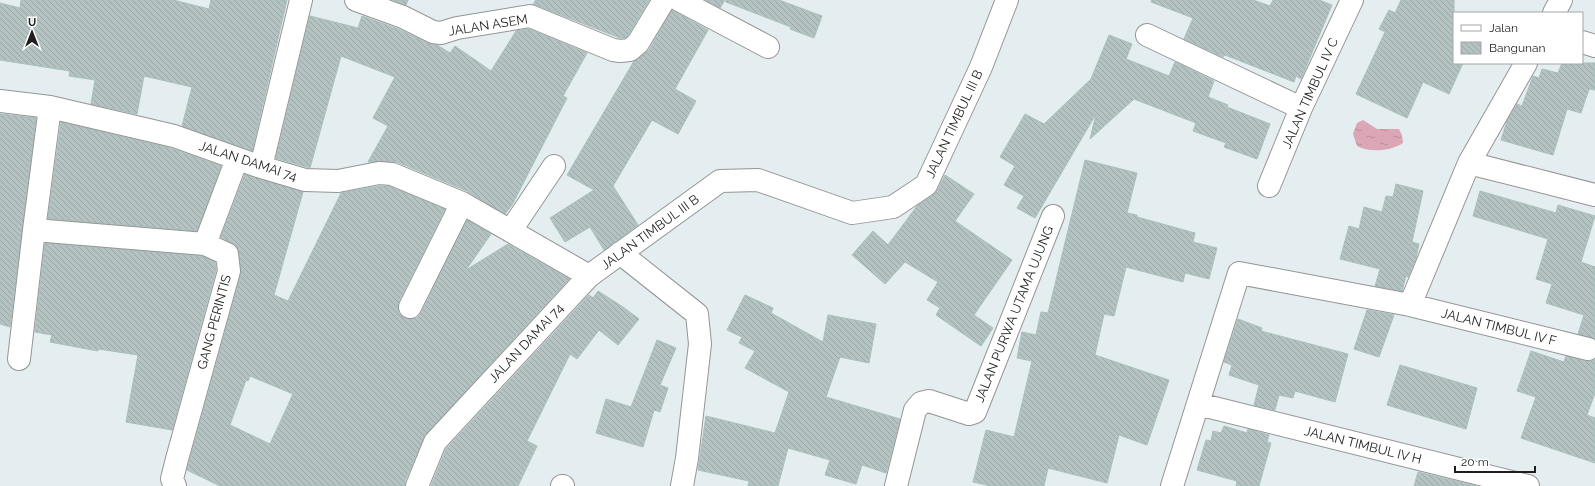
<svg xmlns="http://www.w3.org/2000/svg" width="1595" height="486" viewBox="0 0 1595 486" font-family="Raleway,sans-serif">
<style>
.water{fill:url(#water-ripples)}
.building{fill:url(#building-back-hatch);stroke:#a7c0be;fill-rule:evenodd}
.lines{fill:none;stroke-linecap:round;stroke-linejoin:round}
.minor-casing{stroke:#959595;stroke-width:24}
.minor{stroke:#fff;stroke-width:22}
.labels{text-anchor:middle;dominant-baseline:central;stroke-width:3;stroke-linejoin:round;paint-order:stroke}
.street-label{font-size:13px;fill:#1e1e1e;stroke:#fff}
</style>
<defs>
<pattern id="water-ripples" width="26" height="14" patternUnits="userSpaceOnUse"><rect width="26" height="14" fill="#dba6b5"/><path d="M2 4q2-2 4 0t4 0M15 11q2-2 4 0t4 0" fill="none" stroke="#bc8e9b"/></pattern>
<pattern id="building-back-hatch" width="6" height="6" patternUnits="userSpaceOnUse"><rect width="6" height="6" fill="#b4c3c2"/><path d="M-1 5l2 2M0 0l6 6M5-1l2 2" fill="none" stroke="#9aa7a6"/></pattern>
</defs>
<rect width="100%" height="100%" fill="#e4edef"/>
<path class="water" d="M 1363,120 L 1377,129 L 1399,129 L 1402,135 L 1403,143 C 1391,151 1370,153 1357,146 L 1353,134 L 1357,123 Z"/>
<path class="building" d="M 21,0 L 173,0 L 209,9 L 211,0 L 287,0 L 252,151 L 182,126 L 192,87 L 144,76 L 137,114 L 91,104 L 95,80 L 69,76 L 70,71 L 0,60 L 0,3 L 20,8 Z
M 393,0 L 408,0 L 406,5 Z
M 536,0 L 649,0 L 628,35 L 625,38 L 620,38 L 533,4 Z
M 706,0 L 725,0 L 720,8 Z
M 726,0 L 779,0 L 822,16 L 814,38 L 790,29 L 791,27 L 726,2 Z
M 1152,0 L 1253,0 L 1270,6 L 1273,0 L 1319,0 L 1332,5 L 1301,79 L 1296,76 L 1294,82 L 1225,55 L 1223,57 L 1184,39 L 1193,18 L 1151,2 Z
M 1401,0 L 1454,0 L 1454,63 L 1463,63 L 1449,94 L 1423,82 L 1407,118 L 1356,94 L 1385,32 L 1379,29 L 1389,10 L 1395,13 Z
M 672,10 L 708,30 L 675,89 L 696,101 L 678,134 L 652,120 L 613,186 L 638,225 L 604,250 L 590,227 L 565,242 L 550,218 L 594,190 L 567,175 L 634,61 L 649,50 Z
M 310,16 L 358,28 L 362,16 L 398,29 L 427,43 L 437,45 L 450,53 L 455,46 L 491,71 L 516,31 L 529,29 L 587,53 L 563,96 L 567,98 L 512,205 L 505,214 L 467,191 L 397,162 L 380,161 L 368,162 L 388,126 L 373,118 L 395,77 L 341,56 L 310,168 L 276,158 Z
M 1109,35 L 1132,44 L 1126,59 L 1169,76 L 1175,62 L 1214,81 L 1208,97 L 1228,105 L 1227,107 L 1270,124 L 1257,159 L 1224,147 L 1226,143 L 1193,131 L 1196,123 L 1134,99 L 1090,139 L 1096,114 L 1035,218 L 1017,208 L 1024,196 L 1004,185 L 1015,166 L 1000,157 L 1025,114 L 1044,124 L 1091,79 Z
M 1562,63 L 1595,63 L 1595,90 L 1589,89 L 1581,113 L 1567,109 L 1553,155 L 1501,140 L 1507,121 L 1517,104 L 1522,106 L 1533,76 L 1539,78 L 1542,69 L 1558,73 Z
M 0,114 L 36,118 L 10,327 L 0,324 Z
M 61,122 L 170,148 L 221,166 L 197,231 L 48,219 Z
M 1085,160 L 1137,173 L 1127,213 L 1137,215 L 1137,217 L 1195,233 L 1193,242 L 1217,248 L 1209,279 L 1185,273 L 1183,282 L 1126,267 L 1114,316 L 1104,314 L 1095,355 L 1169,380 L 1147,445 L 1119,435 L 1107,483 L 1048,468 L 1044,486 L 991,486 L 973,482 L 986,430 L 1014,437 L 1032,361 L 1017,358 L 1022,332 L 1036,335 L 1041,312 L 1048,313 Z
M 245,174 L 303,192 L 274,295 L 288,301 L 341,193 L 380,186 L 389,186 L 445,209 L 399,301 L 398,307 L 399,314 L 405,318 L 410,319 L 417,318 L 421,313 L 467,220 L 491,234 L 466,270 L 508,244 L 569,279 L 426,434 L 405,481 L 405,486 L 220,486 L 187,470 L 241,274 L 239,253 L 237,247 L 232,243 L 221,237 ZM 250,376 L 293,394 L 270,444 L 230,425 L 246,380 L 248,381 Z
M 945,175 L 974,194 L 955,221 L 1012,260 L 974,315 L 993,328 L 981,346 L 936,315 L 940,308 L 927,300 L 938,282 L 905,262 L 885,284 L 852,255 L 873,231 L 888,245 L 917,206 L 933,195 L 937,191 Z
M 1396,184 L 1423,191 L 1412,242 L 1419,244 L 1416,258 L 1408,277 L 1406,276 L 1402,291 L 1375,286 L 1380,269 L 1340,259 L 1349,226 L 1359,229 L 1364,207 L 1382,212 L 1386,196 L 1393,197 Z
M 1480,191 L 1556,213 L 1558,205 L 1595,216 L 1581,262 L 1595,267 L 1595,339 L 1578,334 L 1584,315 L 1546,303 L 1552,284 L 1536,279 L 1548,239 L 1473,216 Z
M 45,243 L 202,256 L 215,262 L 216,270 L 172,430 L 126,422 L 138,355 L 98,349 L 98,351 L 50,342 L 52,335 L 35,332 Z
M 598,291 L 623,307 L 639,319 L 618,345 L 599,330 L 577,359 L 570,354 L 527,441 L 537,446 L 518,486 L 431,486 L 446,449 L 589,295 L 593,298 Z
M 745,295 L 773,308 L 771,313 L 823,342 L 828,315 L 876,324 L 869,363 L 840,357 L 826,397 L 900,419 L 886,473 L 862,465 L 856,484 L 825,475 L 830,460 L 788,448 L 778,486 L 748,486 L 749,481 L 698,470 L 706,416 L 775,433 L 789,392 L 745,368 L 755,351 L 739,343 L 742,337 L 727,330 Z
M 1367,310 L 1394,315 L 1379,357 L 1354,349 Z
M 1238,319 L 1262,328 L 1261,331 L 1348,354 L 1335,402 L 1295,391 L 1293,398 L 1279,395 L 1275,410 L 1254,405 L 1259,385 L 1229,375 L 1232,365 L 1224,362 Z
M 657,340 L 676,348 L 660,385 L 668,388 L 660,412 L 654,410 L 643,447 L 596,433 L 606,399 L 631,407 Z
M 1531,351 L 1564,362 L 1566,356 L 1585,361 L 1591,361 L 1595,359 L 1595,393 L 1587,415 L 1595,418 L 1595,463 L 1521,438 L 1536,397 L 1517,391 Z
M 1400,365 L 1477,388 L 1466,429 L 1387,405 Z
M 1224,426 L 1247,433 L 1248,429 L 1269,435 L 1267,442 L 1271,443 L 1259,486 L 1236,486 L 1237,481 L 1197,470 L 1206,440 L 1211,441 L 1213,431 L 1221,433 Z
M 1418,472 L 1476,486 L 1414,486 Z"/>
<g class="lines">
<defs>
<path id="minor" d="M 356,0 L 403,17 L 433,32 L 441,33 L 457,28 L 530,16 L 613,50 L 620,51 L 630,50 L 638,43 L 664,0
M 679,0 L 768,47
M 1554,13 L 1561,0
M 1147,35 L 1301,108
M 1582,42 L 1595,46
M 0,101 L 50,107 L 174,136 L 261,167 L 305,180 L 338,181 L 379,173 L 392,174 L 462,203 L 589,276
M 50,107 L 34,230 L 205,244 L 227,254 L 229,271 L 177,459 L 172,479 L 175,486
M 1469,163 L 1595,195
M 261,167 L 301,0
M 1269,186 L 1301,108 L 1352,0
M 511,230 L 554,166
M 205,244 L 237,159
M 620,253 L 697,314 L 700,344 L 687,458 L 682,486
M 1410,305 L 1469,163 L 1526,63
M 410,307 L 462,203
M 19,359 L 34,230
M 1198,404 L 1528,486
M 417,486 L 435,442 L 589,276 L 720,181 L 758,180 L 852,213 L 893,207 L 926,185 L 981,67 L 1007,0
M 562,486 L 563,486
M 896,486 L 915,410 L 921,403 L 929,401 L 969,414 L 975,412 L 1053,216
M 1172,486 L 1239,273 L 1410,305 L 1588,349"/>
</defs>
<use href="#minor" class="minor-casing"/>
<use href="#minor" class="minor"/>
</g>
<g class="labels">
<g class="street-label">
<text transform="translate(488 25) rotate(-9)">JALAN ASEM</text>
<text transform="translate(1310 93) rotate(-66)">JALAN TIMBUL IV C</text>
<text transform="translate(954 124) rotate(-65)">JALAN TIMBUL III B</text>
<text transform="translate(248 161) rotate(18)">JALAN DAMAI 74</text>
<text transform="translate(650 232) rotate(-36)">JALAN TIMBUL III B</text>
<text transform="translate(1014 314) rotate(-68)">JALAN PURWA UTAMA UJUNG</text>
<text transform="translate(214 322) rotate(-75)">GANG PERINTIS</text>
<text transform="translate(1499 327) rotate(14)">JALAN TIMBUL IV F</text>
<text transform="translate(526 343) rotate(-47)">JALAN DAMAI 74</text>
<text transform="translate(1363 445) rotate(14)">JALAN TIMBUL IV H</text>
</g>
</g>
<rect x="1453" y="12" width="130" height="52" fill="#ffffff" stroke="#a5a5a5"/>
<rect x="1461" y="25" width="20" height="6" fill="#ffffff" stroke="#a5a5a5"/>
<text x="1489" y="32" font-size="12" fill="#1e1e1e">Jalan</text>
<rect x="1461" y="42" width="20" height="12" fill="url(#building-back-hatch)" stroke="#a5a5a5"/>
<text x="1489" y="52" font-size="12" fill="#1e1e1e">Bangunan</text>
<g transform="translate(32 32)" stroke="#ffffff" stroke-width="3" paint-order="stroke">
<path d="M0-3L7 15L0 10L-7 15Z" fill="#1e1e1e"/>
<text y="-6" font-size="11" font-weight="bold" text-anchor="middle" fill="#1e1e1e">U</text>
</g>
<path d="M1455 466v6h80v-6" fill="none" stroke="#1e1e1e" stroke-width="2"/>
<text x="1461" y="466" font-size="12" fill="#1e1e1e" stroke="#ffffff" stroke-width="3" paint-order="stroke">20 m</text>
</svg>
